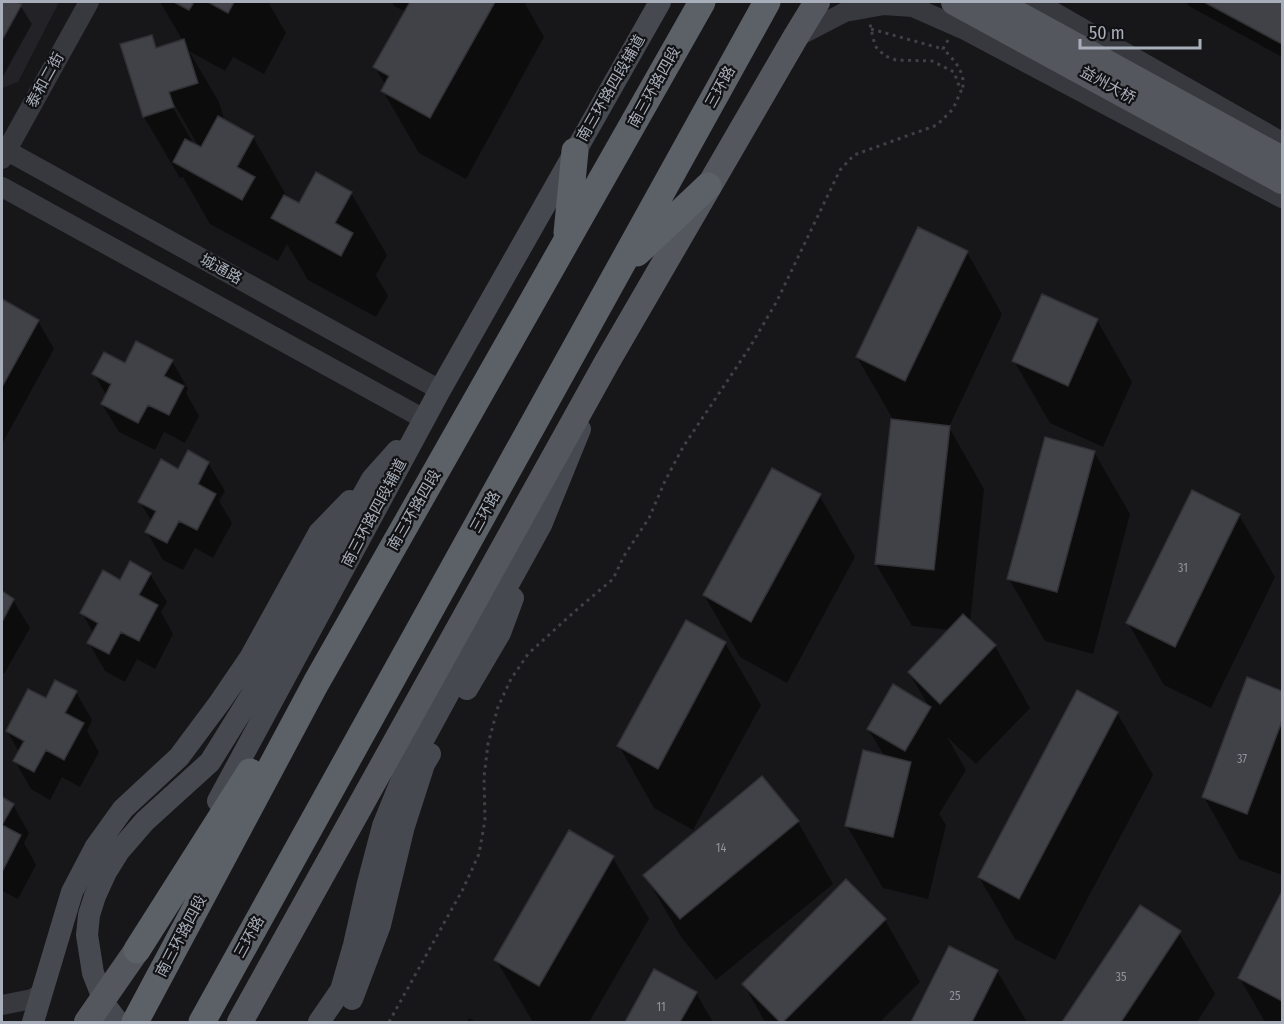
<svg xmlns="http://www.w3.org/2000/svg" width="1284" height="1024" viewBox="0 0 1284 1024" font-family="'Fira Sans Condensed','Noto Sans SC',sans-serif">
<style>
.built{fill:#232327}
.shadow{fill:#0007;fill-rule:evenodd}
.building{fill:#414247;stroke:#313136;stroke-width:1.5}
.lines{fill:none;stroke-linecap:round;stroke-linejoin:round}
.path{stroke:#3e4146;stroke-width:3;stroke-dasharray:3 4.5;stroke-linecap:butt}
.tertiary{stroke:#38393f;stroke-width:20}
.secondary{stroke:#46494f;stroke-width:22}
.primary{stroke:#54575e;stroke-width:26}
.trunk{stroke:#5c6067;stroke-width:27}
.labels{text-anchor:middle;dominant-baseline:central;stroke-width:4.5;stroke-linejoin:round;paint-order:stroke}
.number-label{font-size:12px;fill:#8e949d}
.street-label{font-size:15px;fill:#a8afba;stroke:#121215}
</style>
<rect width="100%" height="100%" fill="#17171a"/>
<path class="built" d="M 2,2 L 59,2 L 18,82 L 2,88 Z"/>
<path class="shadow" d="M 2,2 L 14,2 L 20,5 L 32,24 L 2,78 Z
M 160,2 L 268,2 L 286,33 L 264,74 L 233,57 L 225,71 L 189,51 L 219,102 L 225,122 L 253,137 L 289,200 L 300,206 L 351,193 L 387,255 L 376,275 L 388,296 L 376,317 L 308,280 L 287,244 L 278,261 L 210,224 L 183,177 L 180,178 L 144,117 L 151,36 L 158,49 L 183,41 ZM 172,100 L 198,146 L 195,146 L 169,101 Z
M 392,2 L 524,2 L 544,37 L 466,179 L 419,153 L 383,91 L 386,86 L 375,67 L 406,12 L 394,6 Z
M 1186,2 L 1282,2 L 1282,57 L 1189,6 Z
M 967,252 L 1002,314 L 949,427 L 984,489 L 970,622 L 995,646 L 1030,708 L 976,764 L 947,737 L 966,770 L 939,814 L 946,825 L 928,899 L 883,888 L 847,826 L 885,757 L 868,729 L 930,708 L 909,673 L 950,630 L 912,626 L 876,564 L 894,421 L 857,357 Z
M 2,300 L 38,321 L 54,349 L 2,444 Z
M 1097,320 L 1132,382 L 1103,447 L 1050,423 L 1014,361 Z
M 172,361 L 188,389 L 186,393 L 199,416 L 185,443 L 164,432 L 155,450 L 119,432 L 102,404 L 107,396 L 94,374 Z
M 1094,452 L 1130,514 L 1093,654 L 1045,641 L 1009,579 Z
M 208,463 L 225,491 L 219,501 L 232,523 L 213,558 L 195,548 L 183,570 L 163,560 L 147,532 L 152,522 L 140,502 L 179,471 Z
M 819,495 L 855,557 L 787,683 L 740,657 L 704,595 Z
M 1239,515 L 1275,577 L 1211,708 L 1164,685 L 1128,623 Z
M 150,574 L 167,602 L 161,612 L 173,634 L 155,669 L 137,659 L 125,682 L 105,671 L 89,643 L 94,634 L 82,613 Z
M 2,593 L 13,600 L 30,628 L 4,674 L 2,672 Z
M 725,643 L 761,705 L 693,830 L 654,808 L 619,746 Z
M 1248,679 L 1282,692 L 1282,875 L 1239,859 L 1204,797 Z
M 76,692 L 92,720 L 87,731 L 99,752 L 80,787 L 62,777 L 50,800 L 31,789 L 15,761 L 19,752 L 7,731 L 46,700 Z
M 1117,713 L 1153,775 L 1055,960 L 1015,939 L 979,877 Z
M 2,799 L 13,805 L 29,833 L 24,843 L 36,865 L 18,899 L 2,891 Z
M 798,822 L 833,884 L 716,980 L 681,937 L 645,875 Z
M 613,858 L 649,919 L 589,1022 L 533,1022 L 496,960 Z
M 1282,895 L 1282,1022 L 1265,1022 L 1239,977 Z
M 1140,907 L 1179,933 L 1215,994 L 1197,1022 L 1064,1022 Z
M 885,920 L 920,982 L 880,1022 L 765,1022 L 744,985 Z
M 950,948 L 997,971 L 1027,1022 L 913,1022 Z
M 655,971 L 696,993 L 713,1022 L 627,1022 Z
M 469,1018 L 476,1022 L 467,1022 Z"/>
<path class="building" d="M 2,2 L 17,2 L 22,4 L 2,40 Z
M 174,2 L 194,2 L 189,10 Z
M 208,2 L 234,2 L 228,13 Z
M 410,2 L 495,2 L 430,118 L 381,91 L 389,76 L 373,67 Z
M 1204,2 L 1282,2 L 1282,44 Z
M 152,35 L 156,48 L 184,39 L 198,83 L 169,92 L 174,107 L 143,117 L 120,44 Z
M 218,116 L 254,136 L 237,167 L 255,177 L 242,200 L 173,162 L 185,139 L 201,147 Z
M 316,172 L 352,192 L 335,223 L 353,233 L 341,256 L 271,218 L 284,195 L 299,203 Z
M 918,227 L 968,251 L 905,381 L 856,357 Z
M 1042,294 L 1098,319 L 1068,386 L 1012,361 Z
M 2,299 L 39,320 L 2,387 Z
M 136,341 L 173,360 L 164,376 L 184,386 L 169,415 L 148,405 L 138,423 L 101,404 L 111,384 L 92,374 L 104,352 L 125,363 Z
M 891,419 L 950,426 L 934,570 L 875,564 Z
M 1045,437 L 1095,451 L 1057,592 L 1007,579 Z
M 188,450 L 209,462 L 198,484 L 216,494 L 197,530 L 179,521 L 167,543 L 145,532 L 156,511 L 138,502 L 161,459 L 178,469 Z
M 772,468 L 821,494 L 751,622 L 703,595 Z
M 1192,490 L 1240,514 L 1175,647 L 1126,623 Z
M 130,561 L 151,573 L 139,595 L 158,605 L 139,641 L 121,632 L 109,654 L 87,643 L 98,623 L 80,613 L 103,570 L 120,580 Z
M 2,591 L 14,599 L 2,622 Z
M 963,614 L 996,645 L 940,704 L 908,672 Z
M 686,620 L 726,642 L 658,769 L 617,746 Z
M 1247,677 L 1282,691 L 1282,721 L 1247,814 L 1202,797 Z
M 55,680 L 77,691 L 65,713 L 84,723 L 64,760 L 46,750 L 34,772 L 13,761 L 24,741 L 6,731 L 28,689 L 46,698 Z
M 893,684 L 931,707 L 905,751 L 867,729 Z
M 1077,690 L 1118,712 L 1019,899 L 978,877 Z
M 863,750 L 911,762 L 893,837 L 845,826 Z
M 762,776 L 799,821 L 680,919 L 643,875 Z
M 2,797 L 14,804 L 2,825 L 21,835 L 2,872 Z
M 569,830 L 614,856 L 539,986 L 494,960 Z
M 846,879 L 886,919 L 783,1022 L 780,1022 L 742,984 Z
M 1282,891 L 1282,1001 L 1238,978 Z
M 1140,905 L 1181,931 L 1121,1022 L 1062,1022 Z
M 949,946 L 998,970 L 972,1022 L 911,1022 Z
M 654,969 L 697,992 L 680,1022 L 625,1022 Z"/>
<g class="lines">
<path class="path" d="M 871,29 L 943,49
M 948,40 L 943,49 C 954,59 967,74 962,90
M 389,1022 L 463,889 L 479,854 L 485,820 L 484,777 L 488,744 L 498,707 L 511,679 L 528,654 L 574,612 L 613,579 L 624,556 L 649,518 L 665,481 L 683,447 L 750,347 L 777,301 L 840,170 L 854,155 L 937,125 L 953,109 L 961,91 L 954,72 L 932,61 L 896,60 L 885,56 L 875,46 L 870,24"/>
<path class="tertiary" d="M 1036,2 L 1282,142
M 795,38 L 845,12 L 884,5 L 913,7 L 963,29 L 1282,198
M 2,148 L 440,390
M 2,159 L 89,2
M 2,187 L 424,419
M 2,1005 L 32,999 L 42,993"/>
<path class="secondary" d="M 467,689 L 500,633 L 513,598
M 218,801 L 440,390 L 660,2
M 352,999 L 380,925 L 404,826 L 424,764 L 430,754
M 33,1022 L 72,892 L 95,848 L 123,809 L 179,757 L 220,702 L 250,658 L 319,533 L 350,501
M 118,1022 L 106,1006 L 93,973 L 87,935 L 89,915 L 95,896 L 106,872 L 119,851 L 145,821 L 210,762 L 251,696 L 372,479 L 397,451
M 319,1022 L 341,990 L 354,945 L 368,883 L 383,826 L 403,777 L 483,630 L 541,525 L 580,429"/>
<path class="primary" d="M 954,2 L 1282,181
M 996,2 L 1282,159
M 87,1022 L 137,950
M 240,1022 L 607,362 L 795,38 L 817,2"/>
<path class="trunk" d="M 567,233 L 575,151
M 637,253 L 708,186
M 137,950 L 250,772
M 135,1022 L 316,683 L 702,2
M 202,1022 L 767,2"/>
</g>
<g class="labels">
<g class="number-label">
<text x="1183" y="568">31</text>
<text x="1242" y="759">37</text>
<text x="721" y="848">14</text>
<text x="1121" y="977">35</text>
<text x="955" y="996">25</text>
<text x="661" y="1007">11</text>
</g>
<g class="street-label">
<text transform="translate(45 80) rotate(-61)">泰和二街</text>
<text transform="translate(1108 85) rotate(29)">益州大桥</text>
<text transform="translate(654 87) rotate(-61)">南三环路四段</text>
<text transform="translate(720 87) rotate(-61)">三环路</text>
<text transform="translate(611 88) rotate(-60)">南三环路四段辅道</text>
<text transform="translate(221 269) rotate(29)">城通路</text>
<text transform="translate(414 510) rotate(-60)">南三环路四段</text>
<text transform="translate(485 512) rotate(-61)">三环路</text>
<text transform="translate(374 513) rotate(-62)">南三环路四段辅道</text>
<text transform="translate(181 936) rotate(-62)">南三环路四段</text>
<text transform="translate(249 937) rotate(-61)">三环路</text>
</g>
</g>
<rect width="1284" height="1024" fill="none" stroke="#a8afba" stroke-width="6"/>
<path d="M1080 39v9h120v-9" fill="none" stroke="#a8afba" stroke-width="3"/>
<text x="1089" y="39" font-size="18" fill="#a8afba" stroke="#121215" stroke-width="4.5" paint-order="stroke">50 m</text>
</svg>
